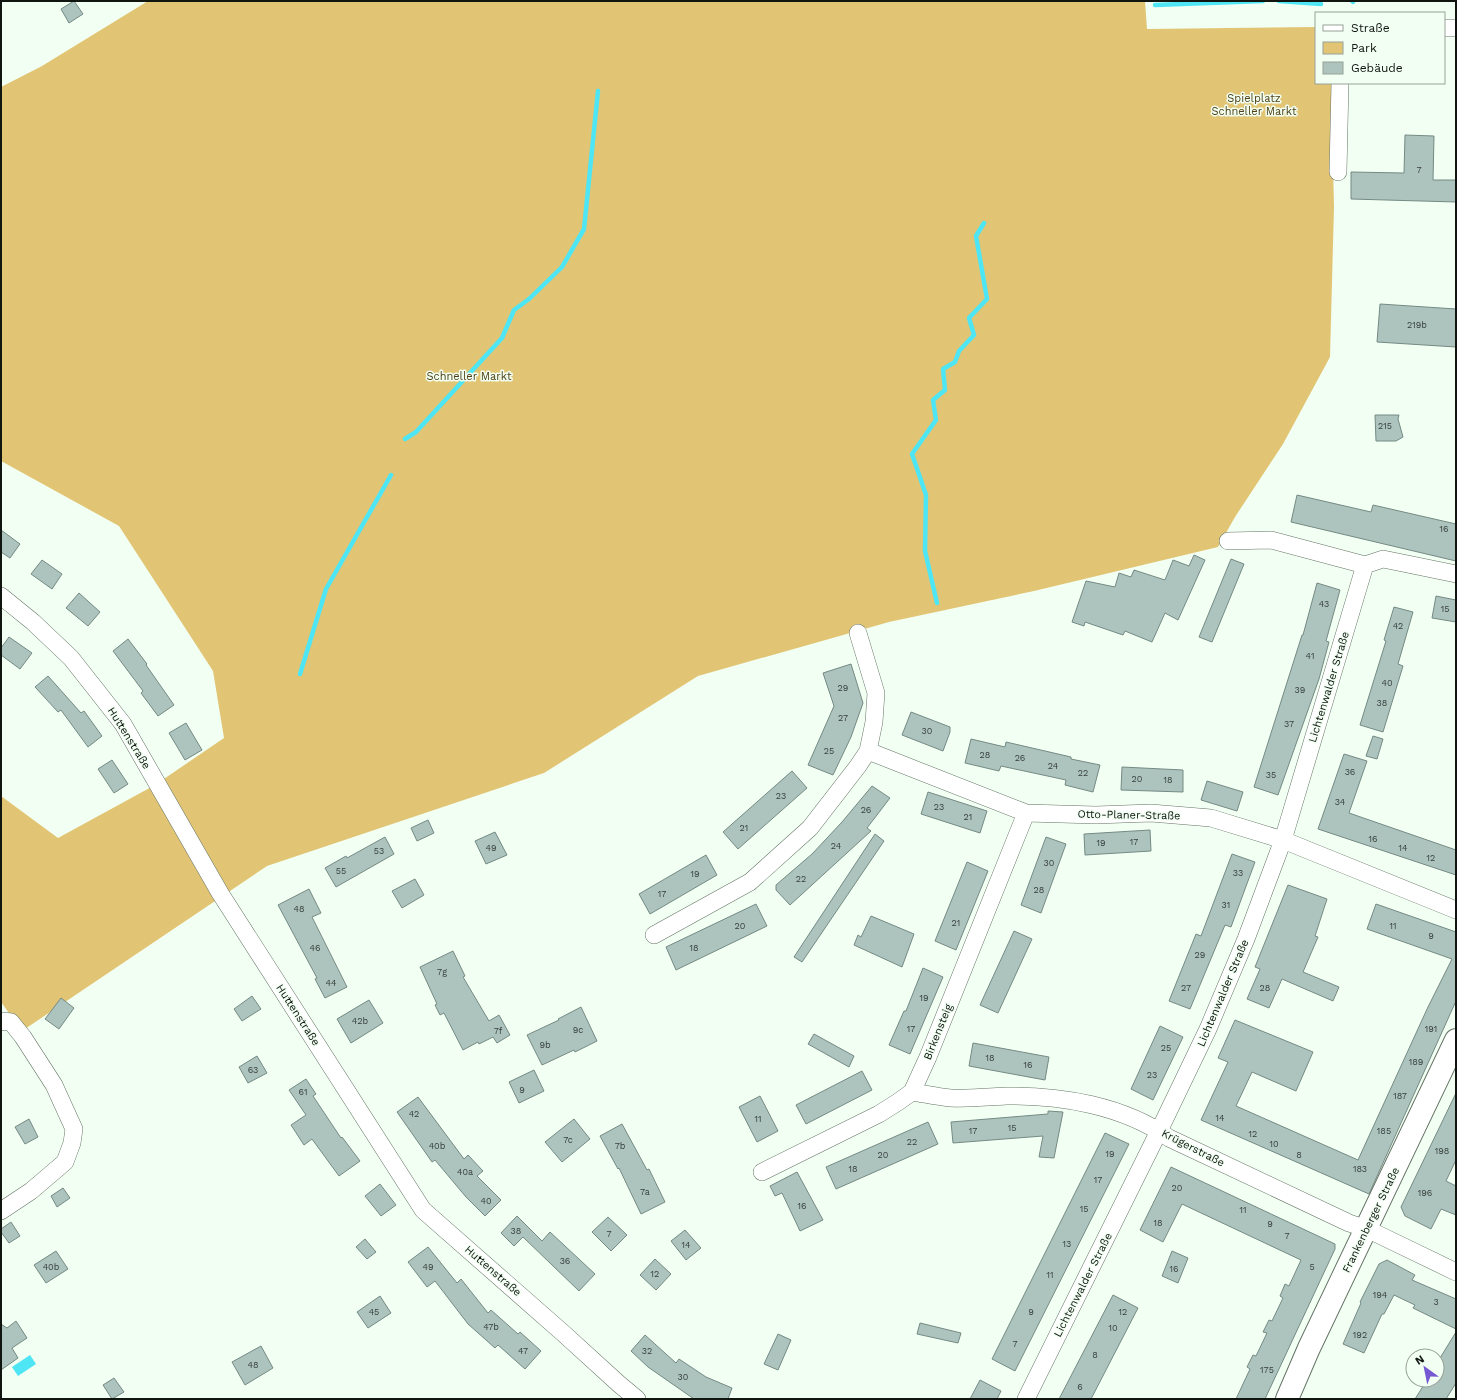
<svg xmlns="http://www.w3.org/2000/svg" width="1457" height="1400" viewBox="0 0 1457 1400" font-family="'Work Sans',sans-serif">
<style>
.green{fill:#e2c574}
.water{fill:#4ee5f4}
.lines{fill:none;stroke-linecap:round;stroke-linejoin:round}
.stream{stroke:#4ee5f4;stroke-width:4.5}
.building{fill:#adc3bd;stroke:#758a84}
.street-casing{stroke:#657366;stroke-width:18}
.primary-casing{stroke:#657366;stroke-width:24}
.street{stroke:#fff;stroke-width:17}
.primary{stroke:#fff;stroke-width:22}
.labels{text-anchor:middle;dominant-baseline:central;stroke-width:3;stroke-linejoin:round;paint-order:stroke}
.number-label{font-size:9px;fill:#37403b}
.park-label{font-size:11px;fill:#4f4117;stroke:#f2fff3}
.street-label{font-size:11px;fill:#101510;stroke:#f2fff3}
</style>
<rect width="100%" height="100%" fill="#f2fff3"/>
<path class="green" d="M 148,1 L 1145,1 L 1147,29 L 1316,27 L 1316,83 L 1331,83 L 1334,207 L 1330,357 L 1283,444 L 1235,517 L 1218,547 L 1034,591 L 889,622 L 698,676 L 544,773 L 267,866 L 22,1031 L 1,1002 L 1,796 L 58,838 L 155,785 L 224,738 L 213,671 L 119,526 L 1,461 L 1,87 L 42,66 Z"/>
<path class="water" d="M 30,1355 L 36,1364 L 18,1376 L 12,1367 Z"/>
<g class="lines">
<path class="stream" d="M 1279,1 L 1321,4
M 1352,1 L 1353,2
M 1155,5 L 1263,1
M 405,439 L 416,432 L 502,338 L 514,310 L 529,299 L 562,267 L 584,229 L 598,91
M 937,603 L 925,551 L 926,495 L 912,454 L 936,420 L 933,400 L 945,390 L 943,369 L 955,362 L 959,351 L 974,335 L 969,318 L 987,299 L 976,236 L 984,223
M 300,674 L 326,589 L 391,475"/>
</g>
<path class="building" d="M 74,1 L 83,14 L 69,23 L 61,9 Z
M 1405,135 L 1434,136 L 1433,180 L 1456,180 L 1456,202 L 1351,199 L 1351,172 L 1404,173 Z
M 1380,304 L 1456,309 L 1456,347 L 1377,342 Z
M 1375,415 L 1399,415 L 1398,419 L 1403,437 L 1396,441 L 1376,441 Z
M 1297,495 L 1371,512 L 1373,505 L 1456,524 L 1456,561 L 1291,522 Z
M 1,530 L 20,544 L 10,558 L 1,552 Z
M 1194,555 L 1205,560 L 1178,620 L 1165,613 L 1152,642 L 1125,631 L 1123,635 L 1085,622 L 1084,626 L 1072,622 L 1086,581 L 1115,587 L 1119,573 L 1131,577 L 1134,570 L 1165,580 L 1173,560 L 1189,566 Z
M 1231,559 L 1244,564 L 1212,642 L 1199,637 Z
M 42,560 L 62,574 L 52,589 L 31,574 Z
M 1317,583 L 1340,590 L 1326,641 L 1329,642 L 1319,679 L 1278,795 L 1254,787 L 1302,635 L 1303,635 Z
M 79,593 L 100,612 L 88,626 L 66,608 Z
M 1436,596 L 1456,600 L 1456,622 L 1432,618 Z
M 1394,607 L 1413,612 L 1398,664 L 1403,666 L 1383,732 L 1360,725 L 1386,641 L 1384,640 Z
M 9,637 L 32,653 L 20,669 L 1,655 L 1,648 Z
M 128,639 L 147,664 L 146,665 L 174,705 L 158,716 L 141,693 L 143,691 L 113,651 Z
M 851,664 L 863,703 L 851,737 L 833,775 L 808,765 L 834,706 L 823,673 Z
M 48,676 L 81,713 L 84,711 L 102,736 L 88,747 L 61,710 L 58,712 L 35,687 Z
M 911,712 L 950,727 L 950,732 L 943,751 L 902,735 Z
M 186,723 L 202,750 L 185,760 L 169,733 Z
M 1373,736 L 1383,739 L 1377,759 L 1366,756 Z
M 971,739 L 1005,747 L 1006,742 L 1071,757 L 1071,759 L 1100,765 L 1093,792 L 1065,785 L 1066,780 L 1001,766 L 999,771 L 965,763 Z
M 1344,754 L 1367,761 L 1349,813 L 1456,850 L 1456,875 L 1318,829 Z
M 112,760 L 128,784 L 114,793 L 98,769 Z
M 1122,767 L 1183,770 L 1183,792 L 1121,790 Z
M 792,771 L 807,788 L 738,849 L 723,832 Z
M 1207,781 L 1243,792 L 1237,811 L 1201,800 Z
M 872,786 L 890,798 L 867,828 L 871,831 L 790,905 L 776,890 L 776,885 L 812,854 L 842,822 Z
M 928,792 L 987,811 L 980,833 L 921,814 Z
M 428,820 L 434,833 L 417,841 L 411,828 Z
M 1150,830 L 1151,851 L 1085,855 L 1084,834 Z
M 495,832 L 507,855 L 486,864 L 475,841 Z
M 875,834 L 884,841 L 802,962 L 794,957 Z
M 385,837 L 394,854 L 336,887 L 325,868 L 346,856 L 347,858 Z
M 1046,837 L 1066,844 L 1041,913 L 1021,905 Z
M 1232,854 L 1255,862 L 1231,927 L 1225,925 L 1190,1009 L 1169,1001 L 1196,934 L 1201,936 Z
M 706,855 L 717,875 L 650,914 L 639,894 Z
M 967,862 L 988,871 L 956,950 L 935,941 Z
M 415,879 L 424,895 L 402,908 L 392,891 Z
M 1288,885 L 1327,899 L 1315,936 L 1318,937 L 1303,972 L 1339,987 L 1333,1001 L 1282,979 L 1269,1008 L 1247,999 L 1260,969 L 1255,967 Z
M 309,889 L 321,913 L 312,917 L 347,987 L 325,998 L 315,979 L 317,978 L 278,905 Z
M 756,904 L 767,926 L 676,970 L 666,947 Z
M 1376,904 L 1456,932 L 1456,1001 L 1369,1194 L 1201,1120 L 1228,1062 L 1218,1058 L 1235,1020 L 1313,1052 L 1296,1091 L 1252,1072 L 1236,1106 L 1358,1160 L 1428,1007 L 1452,959 L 1367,929 Z
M 871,916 L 914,934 L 902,967 L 854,945 L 858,935 L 861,937 Z
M 1014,931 L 1032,939 L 998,1013 L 980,1005 Z
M 453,951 L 465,976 L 463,977 L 489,1021 L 499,1015 L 510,1035 L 497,1043 L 493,1037 L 479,1044 L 478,1042 L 463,1050 L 444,1013 L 440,1015 L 435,1005 L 437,1004 L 420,967 Z
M 923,968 L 943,977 L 910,1054 L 889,1045 L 904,1011 L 906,1011 Z
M 252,996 L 261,1009 L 242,1021 L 234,1009 Z
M 61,998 L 74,1008 L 59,1029 L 45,1019 Z
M 369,1000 L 383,1023 L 351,1043 L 337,1019 Z
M 581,1007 L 597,1041 L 575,1052 L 574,1050 L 542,1065 L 527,1035 L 559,1020 L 558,1019 Z
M 1160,1026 L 1183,1037 L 1153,1100 L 1131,1089 Z
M 814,1034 L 854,1056 L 849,1067 L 808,1044 Z
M 973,1043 L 1049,1057 L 1045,1080 L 969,1066 Z
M 257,1056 L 267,1073 L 248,1083 L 239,1067 Z
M 534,1070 L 544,1091 L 519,1103 L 509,1082 Z
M 862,1071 L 872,1090 L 806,1124 L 796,1105 Z
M 306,1079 L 316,1094 L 313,1096 L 341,1138 L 342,1137 L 360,1161 L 339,1176 L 312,1139 L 304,1145 L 291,1125 L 306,1115 L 289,1090 Z
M 1456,1093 L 1456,1160 L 1446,1181 L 1456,1186 L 1456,1215 L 1441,1209 L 1431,1229 L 1405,1216 L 1401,1207 Z
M 760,1096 L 778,1131 L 757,1142 L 739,1107 Z
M 418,1097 L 464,1159 L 468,1155 L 483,1171 L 477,1176 L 501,1200 L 485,1216 L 466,1197 L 435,1160 L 432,1162 L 397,1112 Z
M 1048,1111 L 1063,1112 L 1054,1158 L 1039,1157 L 1043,1136 L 953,1143 L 951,1122 L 1048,1114 Z
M 29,1119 L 38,1137 L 25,1144 L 15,1127 Z
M 574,1119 L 590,1139 L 562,1162 L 545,1142 Z
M 928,1122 L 938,1144 L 836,1189 L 826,1167 Z
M 622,1124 L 647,1170 L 649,1169 L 665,1202 L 641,1214 L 619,1168 L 618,1169 L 600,1136 Z
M 1105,1133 L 1129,1144 L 1015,1371 L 992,1359 Z
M 1171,1167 L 1335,1244 L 1335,1249 L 1265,1399 L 1236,1399 L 1250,1369 L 1247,1367 L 1253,1355 L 1256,1356 L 1267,1333 L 1263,1332 L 1269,1320 L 1272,1321 L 1283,1298 L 1280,1296 L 1285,1284 L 1289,1286 L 1301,1260 L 1182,1204 L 1163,1242 L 1140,1230 Z
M 797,1172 L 823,1220 L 800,1231 L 782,1193 L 775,1196 L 770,1186 Z
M 380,1184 L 396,1205 L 381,1216 L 365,1196 Z
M 63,1188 L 70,1198 L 57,1207 L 51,1196 Z
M 517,1216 L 542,1241 L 550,1232 L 595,1274 L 579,1291 L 523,1237 L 514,1246 L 501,1233 Z
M 608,1217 L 627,1235 L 611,1251 L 592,1232 Z
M 11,1222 L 20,1236 L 9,1243 L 1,1232 L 1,1229 Z
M 685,1230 L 701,1248 L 686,1260 L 671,1241 Z
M 365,1239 L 376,1252 L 367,1259 L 356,1247 Z
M 428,1247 L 457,1283 L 461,1279 L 488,1313 L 491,1310 L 518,1334 L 520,1332 L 541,1351 L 525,1369 L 498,1345 L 495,1348 L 468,1324 L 435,1281 L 427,1287 L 408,1262 Z
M 56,1251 L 68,1269 L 46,1283 L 34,1265 Z
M 1172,1251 L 1188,1258 L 1178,1283 L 1162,1276 Z
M 655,1259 L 671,1274 L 656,1290 L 640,1275 Z
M 1387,1260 L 1415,1275 L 1412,1280 L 1456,1299 L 1456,1329 L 1413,1308 L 1415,1305 L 1394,1295 L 1384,1314 L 1382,1314 L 1364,1353 L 1343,1344 L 1361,1303 L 1360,1302 L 1379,1264 Z
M 1113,1295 L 1138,1308 L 1091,1399 L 1059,1399 Z
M 380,1296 L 391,1313 L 368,1328 L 357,1312 Z
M 16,1321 L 27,1338 L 12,1348 L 18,1358 L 1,1370 L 1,1324 L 7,1328 Z
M 920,1323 L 961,1333 L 958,1343 L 917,1334 Z
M 1456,1332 L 1456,1383 L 1446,1399 L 1415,1399 L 1427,1380 L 1437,1380 L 1437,1363 Z
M 778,1334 L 791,1340 L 778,1370 L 764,1364 Z
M 645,1335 L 676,1363 L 679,1359 L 706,1377 L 732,1388 L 728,1399 L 694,1399 L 648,1367 L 631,1351 Z
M 261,1346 L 273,1368 L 245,1385 L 232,1362 Z
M 114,1378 L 124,1392 L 112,1399 L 103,1385 Z
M 980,1380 L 1001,1391 L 997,1399 L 970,1399 Z"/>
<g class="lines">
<defs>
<path id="street" d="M 1444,28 L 1456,28
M 1338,172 L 1340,83
M 1228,541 L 1271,540 L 1365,565 L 1383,559 L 1456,574
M 1,596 L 33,622 L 71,658 L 123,724 L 220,893 L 423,1210 L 563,1333 L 619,1384 L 637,1399
M 868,751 L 1026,813 L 1096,815 L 1151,813 L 1211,818 L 1283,840 L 1456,910
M 654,935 L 750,882 L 810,828 L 858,766 L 868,751 L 874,722 L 876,693 L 858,633
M 1,1022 L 3,1021 L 11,1022 L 23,1037 L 54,1085 L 74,1129 L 72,1143 L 65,1162 L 31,1191 L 1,1211
M 912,1092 C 925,1094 938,1097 951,1098 C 969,1099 988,1097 1006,1096 C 1061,1095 1124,1106 1169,1138 L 1349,1223 L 1367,1229 L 1456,1272
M 762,1172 L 879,1114 L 898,1102 L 912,1092 L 928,1057 L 1026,813
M 1026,1399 L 1159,1131 L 1208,1029 L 1246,939 L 1283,840 L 1365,565"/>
<path id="primary" d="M 1287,1399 L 1309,1348 L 1456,1040"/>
</defs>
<use href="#street" class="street-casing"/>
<use href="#primary" class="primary-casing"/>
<use href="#street" class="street"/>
<use href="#primary" class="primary"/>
</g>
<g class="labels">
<g class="number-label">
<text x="1419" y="170">7</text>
<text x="1417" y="325">219b</text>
<text x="1385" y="426">215</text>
<text x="1444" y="529">16</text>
<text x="1324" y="604">43</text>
<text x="1445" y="609">15</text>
<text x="1398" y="626">42</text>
<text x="1310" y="656">41</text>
<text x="1387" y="683">40</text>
<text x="843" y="688">29</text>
<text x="1300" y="690">39</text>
<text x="1382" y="703">38</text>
<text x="843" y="718">27</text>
<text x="1289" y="724">37</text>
<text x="927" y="731">30</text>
<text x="829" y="751">25</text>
<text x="985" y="755">28</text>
<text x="1020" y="758">26</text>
<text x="1053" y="766">24</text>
<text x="1350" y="772">36</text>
<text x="1083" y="773">22</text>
<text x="1271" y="775">35</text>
<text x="1137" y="779">20</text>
<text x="1168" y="780">18</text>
<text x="781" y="796">23</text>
<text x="1340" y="802">34</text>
<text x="939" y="807">23</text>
<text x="866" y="810">26</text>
<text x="968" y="817">21</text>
<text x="744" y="828">21</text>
<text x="1373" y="839">16</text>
<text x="1134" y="842">17</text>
<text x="1101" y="843">19</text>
<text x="836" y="846">24</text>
<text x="491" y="848">49</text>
<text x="1403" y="848">14</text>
<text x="379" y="851">53</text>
<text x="1431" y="858">12</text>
<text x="1049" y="863">30</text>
<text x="341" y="871">55</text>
<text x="1238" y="873">33</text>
<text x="695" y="874">19</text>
<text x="801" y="879">22</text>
<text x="1039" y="890">28</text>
<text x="662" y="894">17</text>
<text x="1226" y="905">31</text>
<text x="299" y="909">48</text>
<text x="956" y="923">21</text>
<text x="740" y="926">20</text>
<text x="1393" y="926">11</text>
<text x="1431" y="936">9</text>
<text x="315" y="948">46</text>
<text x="694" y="948">18</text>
<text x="1200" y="955">29</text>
<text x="442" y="972">7g</text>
<text x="331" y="983">44</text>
<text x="1186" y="988">27</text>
<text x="1265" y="988">28</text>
<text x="924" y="998">19</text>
<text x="360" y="1021">42b</text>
<text x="911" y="1029">17</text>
<text x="1431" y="1029">191</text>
<text x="578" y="1030">9c</text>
<text x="498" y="1031">7f</text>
<text x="545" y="1045">9b</text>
<text x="1166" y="1048">25</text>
<text x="990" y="1058">18</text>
<text x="1416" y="1062">189</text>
<text x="1028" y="1065">16</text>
<text x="253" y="1070">63</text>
<text x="1152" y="1075">23</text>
<text x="522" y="1090">9</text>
<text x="303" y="1092">61</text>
<text x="1400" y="1096">187</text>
<text x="414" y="1114">42</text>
<text x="1220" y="1118">14</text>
<text x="758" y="1119">11</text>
<text x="1012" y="1128">15</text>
<text x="973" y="1131">17</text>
<text x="1384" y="1131">185</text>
<text x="1253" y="1134">12</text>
<text x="568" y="1140">7c</text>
<text x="912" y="1142">22</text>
<text x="1274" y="1144">10</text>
<text x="437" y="1146">40b</text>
<text x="620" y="1146">7b</text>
<text x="1442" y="1151">198</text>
<text x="1110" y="1154">19</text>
<text x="883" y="1155">20</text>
<text x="1299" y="1155">8</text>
<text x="853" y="1169">18</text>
<text x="1360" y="1169">183</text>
<text x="465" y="1172">40a</text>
<text x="1098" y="1180">17</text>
<text x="1177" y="1188">20</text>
<text x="645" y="1192">7a</text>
<text x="1425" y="1193">196</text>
<text x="486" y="1201">40</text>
<text x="802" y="1206">16</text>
<text x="1084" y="1209">15</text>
<text x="1243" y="1210">11</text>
<text x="1158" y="1223">18</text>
<text x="1270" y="1224">9</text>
<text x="516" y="1231">38</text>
<text x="609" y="1234">7</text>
<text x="1287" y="1236">7</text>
<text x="1067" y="1244">13</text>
<text x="686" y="1245">14</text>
<text x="565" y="1261">36</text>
<text x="51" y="1267">40b</text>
<text x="428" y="1267">49</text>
<text x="1312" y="1267">5</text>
<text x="1174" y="1269">16</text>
<text x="655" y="1274">12</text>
<text x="1050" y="1275">11</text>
<text x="1380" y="1295">194</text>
<text x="1436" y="1302">3</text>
<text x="374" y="1312">45</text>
<text x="1031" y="1312">9</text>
<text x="1123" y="1312">12</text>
<text x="491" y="1327">47b</text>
<text x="1113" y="1328">10</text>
<text x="1360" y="1335">192</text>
<text x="1015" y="1344">7</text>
<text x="523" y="1351">47</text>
<text x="647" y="1351">32</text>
<text x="1095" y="1355">8</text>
<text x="253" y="1365">48</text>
<text x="1267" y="1370">175</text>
<text x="683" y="1377">30</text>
<text x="1080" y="1387">6</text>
</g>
<g class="park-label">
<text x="1254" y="98">Spielplatz<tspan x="1254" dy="13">Schneller Markt</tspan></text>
<text x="469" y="376">Schneller Markt</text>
</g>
<g class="street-label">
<text transform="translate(1329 687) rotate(-73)">Lichtenwalder Straße</text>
<text transform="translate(129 738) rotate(58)">Huttenstraße</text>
<text transform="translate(1129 815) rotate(1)">Otto-Planer-Straße</text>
<text transform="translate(1223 993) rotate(-67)">Lichtenwalder Straße</text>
<text transform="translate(298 1015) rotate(57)">Huttenstraße</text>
<text transform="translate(938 1032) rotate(-68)">Birkensteig</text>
<text transform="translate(1193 1148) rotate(27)">Krügerstraße</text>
<text transform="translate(1371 1220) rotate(-64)">Frankenberger Straße</text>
<text transform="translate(493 1271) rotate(41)">Huttenstraße</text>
<text transform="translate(1083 1285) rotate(-63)">Lichtenwalder Straße</text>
</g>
</g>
<rect width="1457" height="1400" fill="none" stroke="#101510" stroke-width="4"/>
<rect x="1315" y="12" width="130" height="72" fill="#f2fff3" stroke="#98a198"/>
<rect x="1323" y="25" width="20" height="6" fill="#ffffff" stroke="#98a198"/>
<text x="1351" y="32" font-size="12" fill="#101510">Straße</text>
<rect x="1323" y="42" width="20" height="12" fill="#e2c574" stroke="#98a198"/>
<text x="1351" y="52" font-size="12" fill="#101510">Park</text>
<rect x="1323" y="62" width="20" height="12" fill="#adc3bd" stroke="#98a198"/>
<text x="1351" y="72" font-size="12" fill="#101510">Gebäude</text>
<g transform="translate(1425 1368) rotate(327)"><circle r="19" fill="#f2fff3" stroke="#98a198"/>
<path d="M0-3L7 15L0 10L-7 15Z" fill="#7658d2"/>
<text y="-6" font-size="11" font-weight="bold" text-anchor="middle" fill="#101510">N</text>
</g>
</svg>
